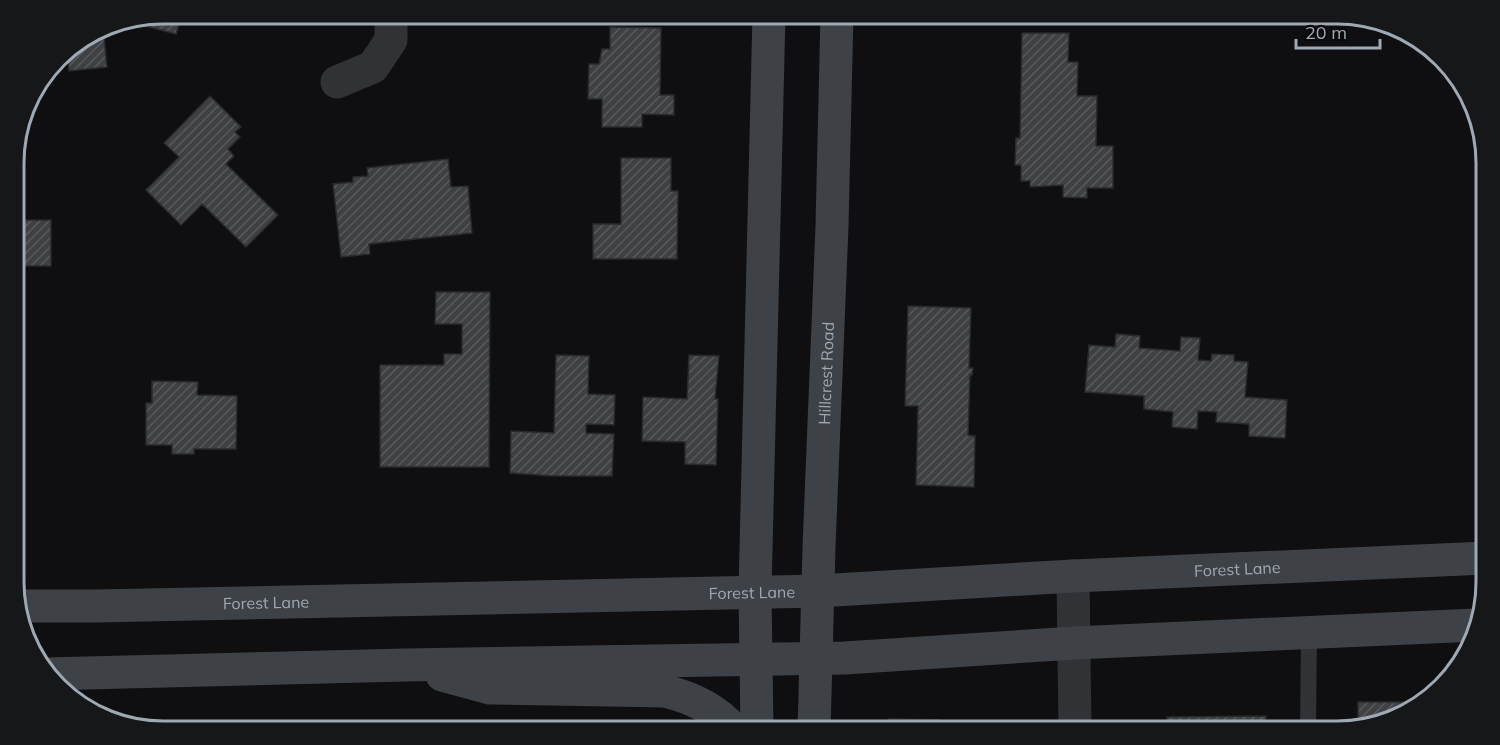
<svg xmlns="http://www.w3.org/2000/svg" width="1500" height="745" viewBox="0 0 1500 745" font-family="Mulish,sans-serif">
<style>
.building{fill:url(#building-hatch);stroke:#292a2d;stroke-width:1.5}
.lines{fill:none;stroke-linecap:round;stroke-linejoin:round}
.service{stroke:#303236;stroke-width:16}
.minor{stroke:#303236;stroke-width:33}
.secondary{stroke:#3e4146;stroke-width:33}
.labels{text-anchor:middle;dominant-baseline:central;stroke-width:6;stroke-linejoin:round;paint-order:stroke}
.street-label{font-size:16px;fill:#9fa9b3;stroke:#0a0a0c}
.rim{fill:none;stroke:#9fa9b3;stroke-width:3}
</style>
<defs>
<pattern id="building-hatch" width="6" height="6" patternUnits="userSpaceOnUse" patternTransform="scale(1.5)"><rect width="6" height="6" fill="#3e4044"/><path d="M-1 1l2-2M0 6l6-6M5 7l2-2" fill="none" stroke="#57595d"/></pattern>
</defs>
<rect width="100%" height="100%" fill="#0f0f11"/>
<path class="building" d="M 163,14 L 182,14 L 176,34 L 145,26 L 147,17 Z
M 215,14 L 248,14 L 249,21 L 216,25 Z
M 103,27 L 107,67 L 69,71 L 67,49 Z
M 610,27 L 661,28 L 660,95 L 674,95 L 674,115 L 642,114 L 642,127 L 602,127 L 602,99 L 588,99 L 589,64 L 599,64 L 602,49 L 610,49 Z
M 1022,33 L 1069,33 L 1068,62 L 1078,62 L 1077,96 L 1097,96 L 1096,146 L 1113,146 L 1113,188 L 1087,188 L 1087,198 L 1063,197 L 1063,185 L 1030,187 L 1030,181 L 1021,181 L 1021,165 L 1015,165 L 1016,138 L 1020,138 Z
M 210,96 L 241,127 L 235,132 L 240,137 L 228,149 L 234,156 L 226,164 L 278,215 L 246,247 L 202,204 L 181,225 L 146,190 L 179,157 L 164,143 Z
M 621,158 L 671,158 L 671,191 L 678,191 L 677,259 L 593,259 L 593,224 L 621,224 Z
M 448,159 L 451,187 L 468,186 L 472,233 L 369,244 L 370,254 L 341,257 L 333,184 L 353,182 L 353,177 L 368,176 L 367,168 Z
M 14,220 L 51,220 L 51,266 L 14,266 Z
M 436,292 L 490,292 L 489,467 L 380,467 L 380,365 L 444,365 L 444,354 L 462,354 L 462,324 L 435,324 Z
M 908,306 L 971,308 L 969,368 L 973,368 L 972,375 L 970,375 L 968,435 L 975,436 L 974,487 L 916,485 L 918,406 L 905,406 Z
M 1116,334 L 1140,336 L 1139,348 L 1180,351 L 1181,337 L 1200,338 L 1198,360 L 1211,361 L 1212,354 L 1234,355 L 1234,361 L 1248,362 L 1245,397 L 1287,400 L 1285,438 L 1249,436 L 1249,424 L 1216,422 L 1217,412 L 1198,411 L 1197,429 L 1172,427 L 1173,412 L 1144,409 L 1144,396 L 1085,392 L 1089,345 L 1115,347 Z
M 556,355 L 589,356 L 588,394 L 615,395 L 614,425 L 586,424 L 586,433 L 614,434 L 612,476 L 553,476 L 510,473 L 511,431 L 554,433 Z
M 689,355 L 719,356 L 715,399 L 718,399 L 716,465 L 685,464 L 685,442 L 642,441 L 643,397 L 687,399 Z
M 152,381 L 198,382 L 197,395 L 237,396 L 236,449 L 194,449 L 194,454 L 172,454 L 172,445 L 146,445 L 146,403 L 152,403 Z
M 1358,702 L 1415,702 L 1415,708 L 1358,727 Z
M 1266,716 L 1266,731 L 1167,731 L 1167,717 Z
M 889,719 L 939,720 L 939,731 L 889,731 Z"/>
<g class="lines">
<path class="service" d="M 1308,731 L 1309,631"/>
<path class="minor" d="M 337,82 L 373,67 L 391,40 L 391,14
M 1073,576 L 1075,731"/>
<g class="secondary">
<path id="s1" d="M 17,606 L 96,606 L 818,591 L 1073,576 L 1486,558"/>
<path d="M 46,674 L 405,665 L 845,658 L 1074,643 L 1476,625"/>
<path d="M 442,675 L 490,688 L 665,691 C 693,698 716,709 735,731"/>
<path d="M 757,731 L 755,591 L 769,14"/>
<path id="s2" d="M 814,731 L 819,547 L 832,226 L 837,14"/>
</g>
</g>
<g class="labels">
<g class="street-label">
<text stroke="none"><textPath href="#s2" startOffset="358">Hillcrest Road</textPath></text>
<text stroke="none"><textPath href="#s1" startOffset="1221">Forest Lane</textPath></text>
<text stroke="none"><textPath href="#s1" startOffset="735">Forest Lane</textPath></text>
<text stroke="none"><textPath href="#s1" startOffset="249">Forest Lane</textPath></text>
</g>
</g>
<path d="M0 0H1500V745H0ZM163 24H1337A139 139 0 0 1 1476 163V582A139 139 0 0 1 1337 721H163A139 139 0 0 1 24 582V163A139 139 0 0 1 163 24Z" fill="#161719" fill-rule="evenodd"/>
<path class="rim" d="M163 24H1337A139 139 0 0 1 1476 163V582A139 139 0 0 1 1337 721H163A139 139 0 0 1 24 582V163A139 139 0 0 1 163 24Z"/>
<path d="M1296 39v9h84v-9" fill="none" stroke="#9fa9b3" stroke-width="3"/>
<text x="1305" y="39" font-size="18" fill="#9fa9b3" stroke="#0a0a0c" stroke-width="4.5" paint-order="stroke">20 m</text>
</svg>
